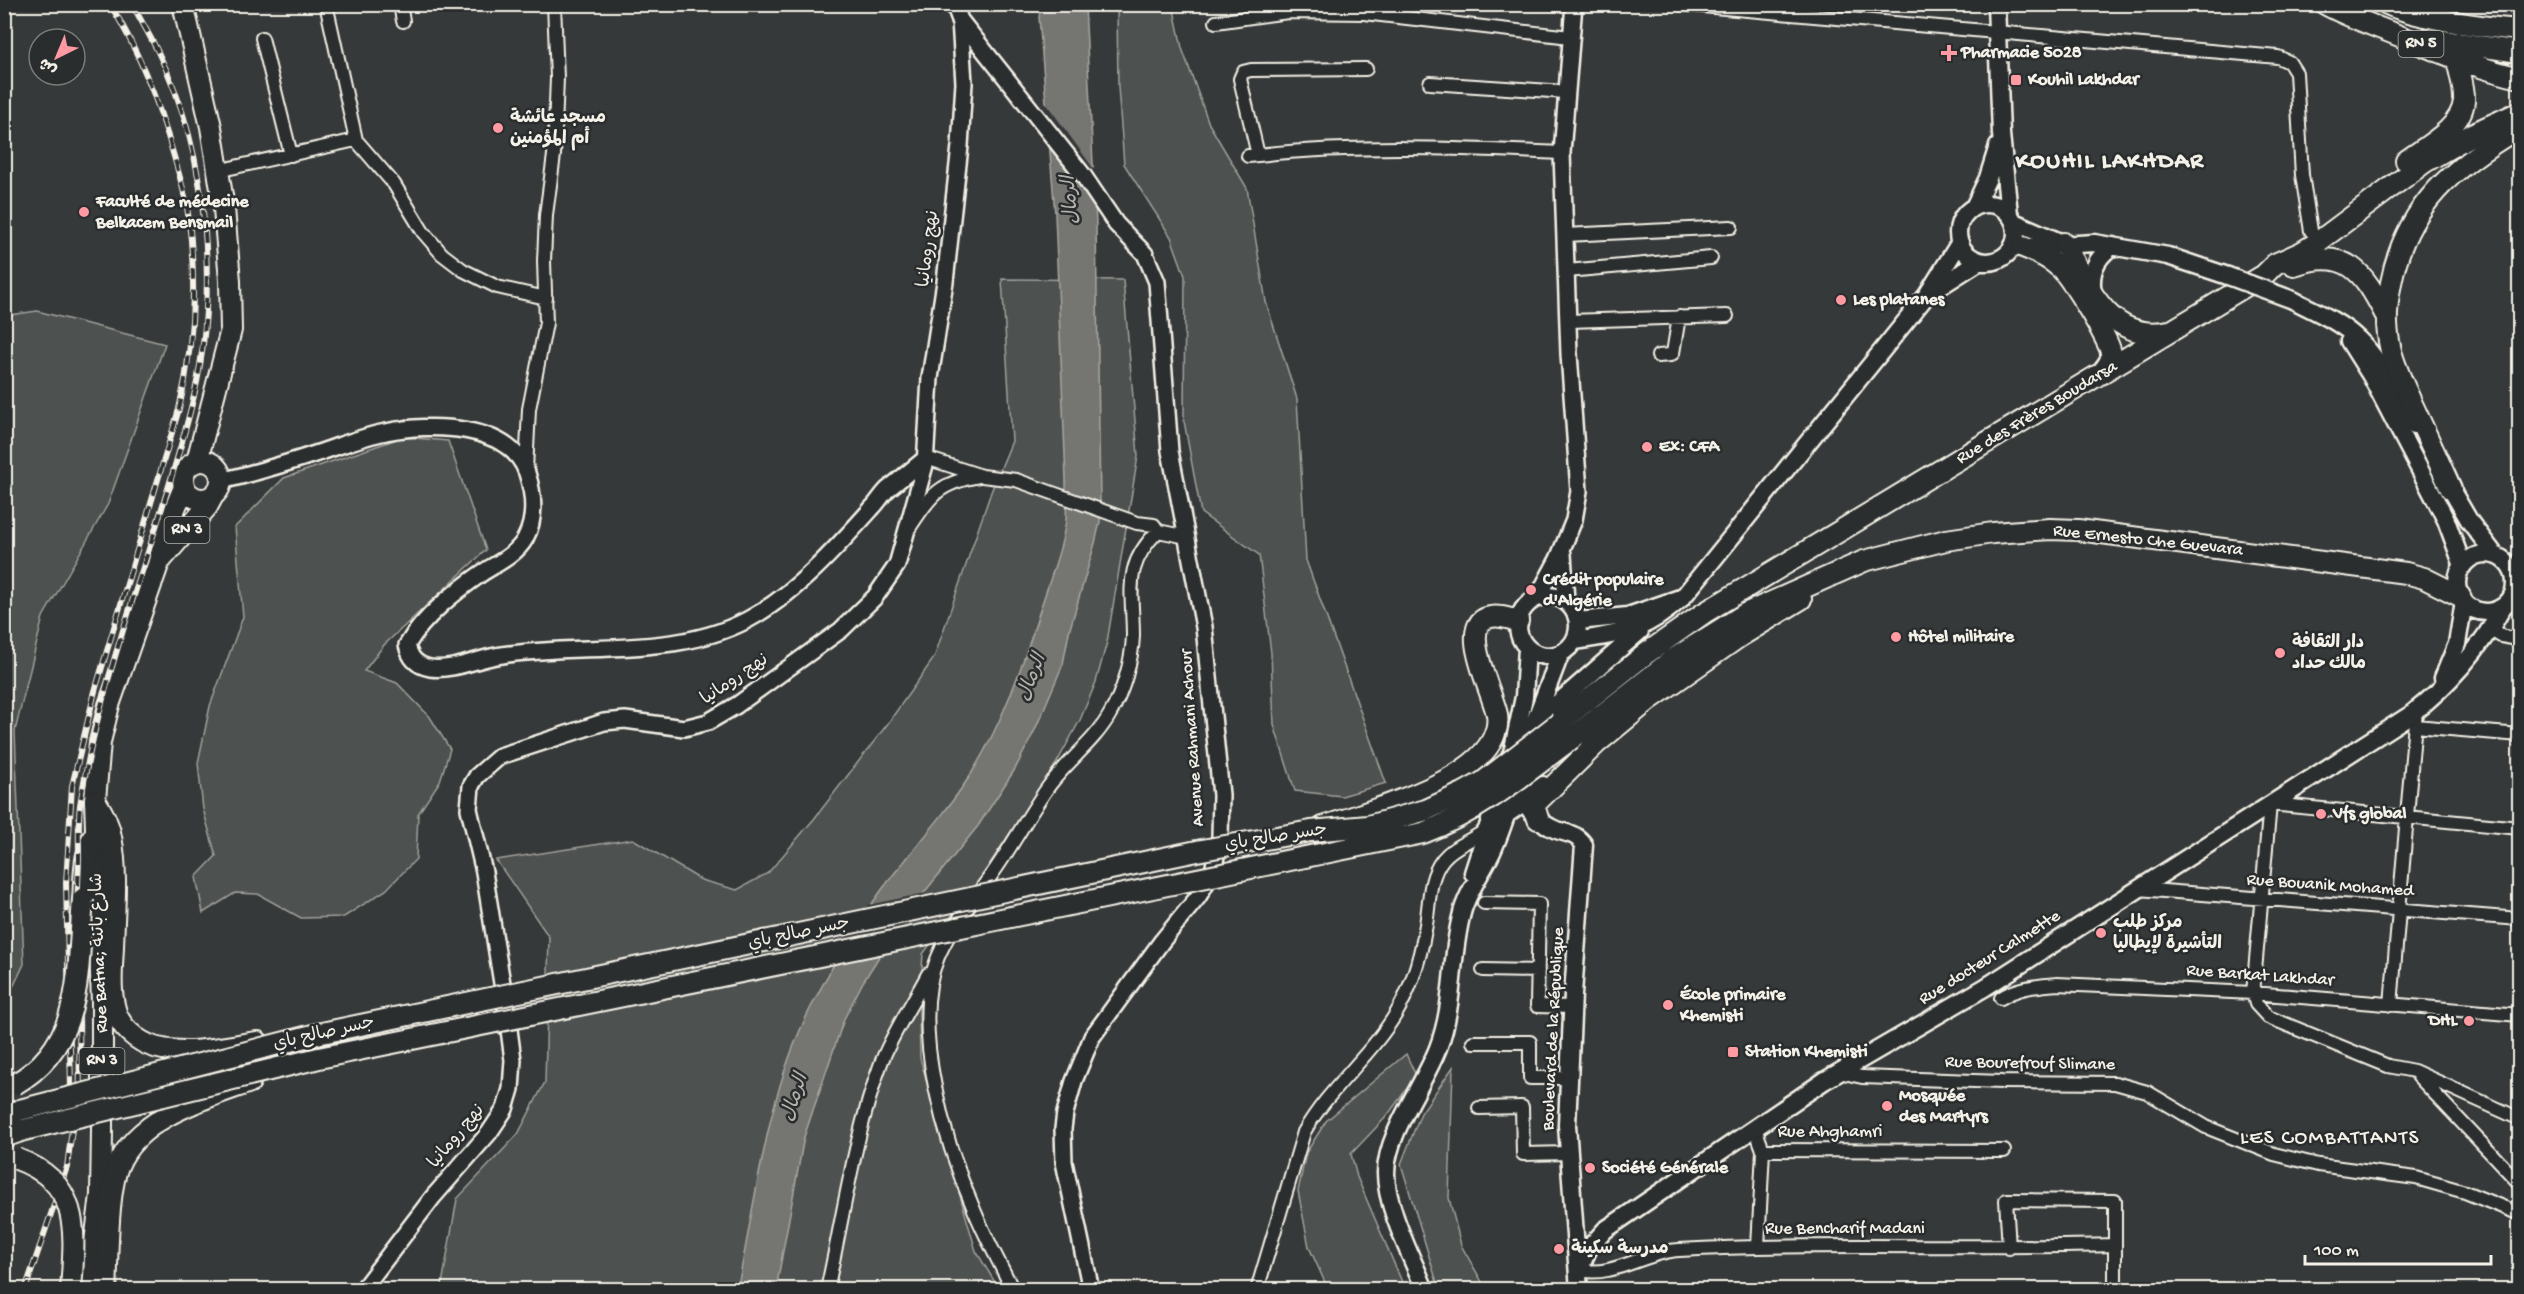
<svg xmlns="http://www.w3.org/2000/svg" width="2524" height="1294" viewBox="0 0 2524 1294" font-family="'Gochi Hand','Playpen Sans Arabic',sans-serif">
<style>
.green{fill:#4e514f;stroke:#a1a19c;stroke-width:1.5}
.water{fill:#757572;stroke:#a8a7a1;stroke-width:1.5}
.pier{fill:#363939}
.lines{fill:none;stroke-linecap:round;stroke-linejoin:round}
.minor-casing{stroke:#f4f1e8;stroke-width:16}
.tertiary-casing{stroke:#f4f1e8;stroke-width:20}
.secondary-casing{stroke:#f4f1e8;stroke-width:21}
.primary-casing{stroke:#f4f1e8;stroke-width:24}
.trunk-casing{stroke:#f4f1e8;stroke-width:24}
.minor{stroke:#2a2d2e;stroke-width:12}
.tertiary{stroke:#2a2d2e;stroke-width:15}
.secondary{stroke:#2a2d2e;stroke-width:16}
.primary{stroke:#2a2d2e;stroke-width:20}
.trunk{stroke:#2a2d2e;stroke-width:20}
.rail-casing{stroke:#f4f1e8;stroke-width:6}
.rail{stroke:#2a2d2e;stroke-width:4;stroke-dasharray:11;stroke-linecap:butt}
.secondary-bridge-casing{stroke:#f4f1e8;stroke-width:21;stroke-linecap:butt}
.trunk-bridge-casing{stroke:#f4f1e8;stroke-width:24;stroke-linecap:butt}
.secondary-bridge{stroke:#2a2d2e;stroke-width:16}
.trunk-bridge{stroke:#2a2d2e;stroke-width:20}
.poi-dot{fill:#ff9aa2;stroke:#2a2d2e;stroke-width:2}
.labels{text-anchor:middle;dominant-baseline:central;stroke-width:5;stroke-linejoin:round;paint-order:stroke}
.shield{fill:#2a2d2e;stroke:#b7b6b0;stroke-width:1.5}
.shield-label{font-size:16px;font-weight:bold;fill:#f4f1e8}
.poi-label{font-size:18px;font-weight:bold;fill:#f4f1e8;stroke:#2a2d2e;text-anchor:start}
.street-label{font-size:18px;fill:#f4f1e8;stroke:#2a2d2e}
.water-label{font-size:20px;font-style:italic;fill:#b4b3ad;stroke:#2a2d2e}
.quarter-label{font-size:21px;letter-spacing:1.5px;fill:#f4f1e8;stroke:#2a2d2e}
.district-label{font-size:24px;font-weight:bold;letter-spacing:1.5px;fill:#f4f1e8;stroke:#2a2d2e}
</style>
<rect width="100%" height="100%" fill="#363939"/>
<filter id="ink" filterUnits="userSpaceOnUse"><feTurbulence type="fractalNoise" baseFrequency=".0167" numOctaves="2"/><feDisplacementMap in="SourceGraphic" scale="12" xChannelSelector="R" yChannelSelector="G"/><feConvolveMatrix kernelMatrix="1 2 1 2 8 2 1 2 1" color-interpolation-filters="sRGB"/></filter>
<g filter="url(#ink)">
<path class="green" d="M 1117,5 L 1173,5 L 1182,48 L 1209,124 L 1247,188 L 1266,302 L 1297,399 L 1306,560 L 1386,783 L 1342,796 L 1295,791 L 1274,725 L 1271,653 L 1259,555 L 1201,513 L 1184,421 L 1185,276 L 1171,237 L 1124,164 L 1118,87 Z
M 1002,279 L 1123,280 L 1138,456 L 1107,642 L 1096,682 L 1080,720 L 1056,764 L 981,877 L 923,954 L 919,1012 L 920,1058 L 976,1251 L 999,1289 L 441,1290 L 457,1199 L 518,1134 L 545,1082 L 549,937 L 496,860 L 633,839 L 701,880 L 737,890 L 768,873 L 814,819 L 886,726 L 934,658 L 991,492 L 1012,441 Z
M 37,311 L 165,344 L 108,504 L 43,617 L 15,731 L 24,964 L 5,1004 L 4,316 Z
M 403,437 L 448,441 L 486,550 L 384,645 L 364,671 L 397,683 L 430,717 L 450,749 L 440,781 L 418,814 L 416,859 L 386,890 L 344,917 L 301,918 L 258,894 L 235,893 L 203,913 L 196,877 L 216,856 L 203,809 L 198,763 L 210,706 L 243,617 L 235,527 L 284,478 Z
M 1406,1054 L 1416,1076 L 1387,1116 L 1351,1154 L 1357,1177 L 1405,1289 L 1328,1289 L 1309,1247 L 1298,1191 L 1306,1153 L 1326,1121 Z
M 1453,1067 L 1449,1198 L 1461,1245 L 1486,1289 L 1439,1289 L 1401,1164 L 1421,1113 Z"/>
<path class="water" d="M 1041,5 L 1085,5 L 1096,223 L 1100,504 L 1100,522 L 1095,543 L 1069,632 L 1063,664 L 1035,730 L 1015,769 L 978,826 L 902,920 L 863,982 L 844,1019 L 804,1137 L 776,1289 L 737,1290 C 757,1196 766,1096 810,1009 C 834,962 861,916 893,875 C 920,842 948,810 971,774 C 1003,722 1023,665 1041,607 C 1050,579 1062,549 1066,520 C 1067,506 1066,493 1066,479 L 1055,214 L 1039,17 Z"/>
<path class="pier" d="M 1043,99 L 1096,172 L 1098,208 L 1046,138 Z
M 926,893 L 883,955 L 829,966 L 868,905 Z"/>
<g class="lines">
<defs>
<path id="minor" d="M 326,4 L 356,140 L 394,184 L 423,232 L 442,254 L 463,270 L 497,287 L 546,298
M 400,4 L 403,21
M 1679,4 L 2278,57 L 2289,62 L 2296,73 L 2302,175 L 2311,231
M 1216,22 L 1288,12 L 1364,13 L 1570,37
M 262,38 L 291,155
M 1430,83 L 1566,92
M 1258,155 L 1240,79 L 1243,72 L 1251,70 L 1366,69
M 1248,156 C 1352,144 1458,148 1562,153
M 217,171 L 356,140
M 1565,235 L 1731,227
M 1567,271 L 1711,258
M 1568,321 L 1727,316
M 1658,356 L 1670,355 L 1673,353 L 1679,317
M 926,458 L 982,476 L 1016,480 L 1137,523 L 1154,525 L 1158,531 L 1187,537
M 526,470 L 529,409 L 546,323 L 544,261 L 546,215 L 554,155 L 557,78 L 554,4
M 910,527 C 932,494 939,483 979,476
M 2489,629 L 2501,636 L 2520,640
M 2415,726 L 2520,735
M 2520,828 L 2270,804 L 2253,993 L 2256,1004 L 2268,1017 L 2388,1066 L 2414,1071 L 2520,1119
M 2138,889 L 2520,919
M 1484,903 L 1539,904 L 1537,1006 L 1572,1007
M 1483,970 L 1538,971
M 2001,998 C 2018,987 2037,986 2057,984 L 2253,993 L 2520,1015
M 2391,1005 L 2416,710
M 1473,1042 L 1530,1042 L 1530,1078 L 1569,1078
M 1839,1072 L 1862,1077 L 2002,1082 L 2115,1083 L 2147,1092 L 2206,1127 L 2274,1154 L 2318,1165 L 2416,1178 L 2465,1192 L 2520,1214
M 2418,1076 L 2520,1184
M 1479,1108 L 1522,1107 L 1523,1154 L 1569,1153
M 1755,1128 L 1763,1150 L 1758,1247
M 1763,1150 L 2004,1151
M 2009,1248 L 2006,1200 L 2115,1201 L 2115,1290
M 1579,1270 C 1614,1278 1644,1252 1679,1250 C 1824,1242 1970,1249 2115,1245
M 827,1290 C 844,1213 854,1137 881,1063 C 893,1032 913,1003 928,974
M 1013,1290 C 1000,1264 986,1238 975,1212 C 946,1146 909,1026 938,957 C 952,924 975,899 995,870 C 1013,844 1028,816 1046,790 C 1065,762 1094,743 1110,714 C 1123,692 1132,661 1133,636 C 1133,590 1122,567 1158,531
M 1257,1290 L 1304,1132 C 1329,1088 1371,1056 1397,1012 C 1411,988 1420,958 1425,930 C 1430,907 1427,879 1443,859 C 1454,845 1474,840 1488,828"/>
<path id="tertiary" d="M 954,4 L 960,20 L 1083,175 L 1116,224 L 1145,254 L 1157,282 L 1170,451 L 1204,627 L 1221,795 L 1220,837 L 1213,871 L 1198,897 L 1162,941 L 1092,1037 L 1074,1081 L 1065,1113 L 1063,1129 L 1064,1162 L 1091,1290
M 221,481 C 255,473 288,463 321,452 C 342,445 364,436 386,432 C 429,423 510,423 527,473 C 534,495 536,519 525,539 C 516,555 496,564 482,573 C 455,592 424,616 407,645 C 410,658 416,665 430,668 C 455,671 478,658 502,655 C 584,642 682,660 756,615 C 800,589 838,546 873,507 C 878,502 882,495 887,490 C 900,479 913,469 926,458
M 1563,554 L 1566,601
M 1537,598 L 1558,559 L 1574,520 L 1579,491 L 1569,354 L 1562,153 L 1574,4
M 362,1290 L 433,1197 L 489,1133 L 505,1109 L 511,1089 L 513,1060 L 507,1014 L 484,872 L 469,809 L 471,786 L 477,776 L 500,756 L 604,722 L 625,720 L 684,728 L 708,722 L 737,705 L 841,630 L 875,597 L 897,565 L 925,465 L 930,378 L 945,282 L 960,146 L 964,83 L 960,20"/>
<path id="secondary" d="M 1996,4 L 2001,134 L 2009,214
M1958 233a29 29 0 1 1 58 0a29 29 0 1 1-58 0Z
M 1974,207 L 1988,178 L 1998,146
M 2014,222 L 2060,242
M 2012,248 L 2094,243 L 2168,256 L 2228,276
M 1933,291 L 1980,261
M 2093,293 C 2089,273 2096,257 2113,246
M 2293,300 C 2315,311 2339,321 2358,339 C 2382,361 2397,397 2414,425
M 2349,341 L 2371,376 L 2446,520 L 2463,566
M 2445,479 L 2470,522 L 2495,555
M2457 583a29 29 0 1 1 58 0a29 29 0 1 1-58 0Z
M1518 626a30 30 0 1 1 60 0a30 30 0 1 1-60 0Z
M 1683,597 L 1927,295 L 1960,242
M 1575,641 C 1624,633 1645,632 1683,597 L 1628,616 L 1578,621
M 2443,678 L 2457,644 L 2464,601
M 1535,723 L 1640,631
M 1526,753 L 1533,726 L 1560,655
M 1530,810 C 1536,816 1542,823 1550,827 C 1562,834 1576,831 1584,845 L 1573,994 L 1567,1125 L 1579,1290
M 1473,873 L 1513,749 L 1524,697 L 1527,648
M 1579,1270 L 1589,1248 L 1605,1230 L 1824,1081 L 1984,988 L 2410,715 C 2447,687 2481,648 2503,607
M 1425,1290 C 1412,1257 1386,1208 1386,1173 C 1386,1134 1424,1085 1438,1048 C 1455,1005 1450,957 1462,913 C 1467,893 1481,874 1490,856 C 1499,838 1505,819 1511,800"/>
<path id="primary" d="M 183,4 L 211,127 L 224,208 L 230,281 L 231,330 L 197,461
M183 480a19 19 0 1 1 38 0a19 19 0 1 1-38 0Z
M 161,560 L 207,507 L 214,494
M 89,1290 L 101,1195 L 102,1131 L 102,1003 L 95,800 L 100,742 L 109,705 L 158,565 L 169,523 L 184,487"/>
<path id="trunk" d="M 2325,4 C 2350,18 2376,26 2402,37 C 2440,52 2479,69 2520,78
M 2387,4 C 2419,19 2483,27 2520,30
M 2429,39 L 2520,52
M 2406,161 C 2426,146 2461,129 2464,101 C 2465,88 2459,72 2457,59
M 2064,243 C 2088,286 2109,344 2169,331
M 2023,247 C 2036,252 2048,257 2059,267 C 2069,275 2111,342 2111,354 C 2112,361 2106,368 2101,374
M 2294,265 C 2346,247 2363,271 2385,314
M 2451,489 C 2439,462 2426,434 2413,406 C 2405,388 2396,370 2391,351 C 2385,326 2386,308 2391,283 C 2406,205 2454,166 2520,127
M 1559,723 L 1647,653 L 1704,613 L 2264,275 L 2275,264 L 2302,252 L 2318,242 L 2425,162 L 2478,131 L 2520,112
M 1571,739 L 1672,660 L 1745,614 L 1864,561 L 1946,540 L 1993,533 L 2050,529 L 2078,530 L 2406,573 L 2424,578 L 2460,596
M 95,800 C 102,812 109,823 111,837 C 118,872 114,911 113,947 C 112,969 109,994 117,1015 C 125,1033 144,1046 163,1049 C 193,1055 228,1046 258,1042
M 1508,811 L 1543,787
M 1538,819 L 1535,808 L 1537,802 L 1597,743 L 1649,700 L 1739,637 L 1801,599
M 1323,827 C 1368,811 1480,782 1495,733 C 1497,728 1498,721 1497,715 C 1494,695 1455,622 1491,617 C 1500,615 1510,619 1518,621
M 83,899 C 85,876 83,852 96,832
M 4,1117 L 20,1110
M 4,1137 L 24,1130
M 106,1290 C 108,1257 107,1195 118,1166 C 137,1117 206,1098 250,1082"/>
</defs>
<use href="#minor" class="minor-casing"/>
<use href="#tertiary" class="tertiary-casing"/>
<use href="#secondary" class="secondary-casing"/>
<use href="#primary" class="primary-casing"/>
<use href="#trunk" class="trunk-casing"/>
<use href="#minor" class="minor"/>
<use href="#tertiary" class="tertiary"/>
<use href="#secondary" class="secondary"/>
<use href="#primary" class="primary"/>
<use href="#trunk" class="trunk"/>
<defs>
<path id="rail" d="M 77,952 C 76,921 78,890 79,859 C 79,841 78,822 80,805 C 101,670 156,544 190,412 C 220,300 210,156 158,52 C 150,36 141,20 132,4
M 79,1009 L 80,1108
M 25,1290 L 67,1167 L 72,1129 L 66,883 L 72,786 L 95,691 L 179,409 C 194,345 197,279 188,214 C 186,196 180,178 175,160 C 160,106 140,52 110,4"/>
</defs>
<use href="#rail" class="rail-casing"/>
<use href="#rail" class="rail"/>
<defs>
<path id="secondary-bridge" d="M 2228,276 L 2293,300"/>
<path id="trunk-bridge" d="M 15,1084 C 85,1044 77,969 83,899
M 20,1110 L 317,1034 L 1202,850 L 1311,831 L 1368,826 L 1426,810 L 1463,793 L 1483,782 L 1559,723
M 24,1130 L 319,1058 L 1423,833 C 1479,812 1524,775 1571,739
M 17,1159 C 82,1183 75,1232 71,1290"/>
</defs>
<use href="#secondary-bridge" class="secondary-bridge-casing"/>
<use href="#trunk-bridge" class="trunk-bridge-casing"/>
<use href="#secondary-bridge" class="secondary-bridge"/>
<use href="#trunk-bridge" class="trunk-bridge"/>
</g>
</g>
<g class="poi-dot">
<path d="M1946 44h6v6h6v6h-6v6h-6v-6h-6v-6h6z"/>
<rect x="2010" y="74" width="12" height="12" rx="3"/>
<circle cx="498" cy="128" r="6"/>
<circle cx="84" cy="212" r="6"/>
<circle cx="1841" cy="300" r="6"/>
<circle cx="1647" cy="447" r="6"/>
<circle cx="1531" cy="590" r="6"/>
<circle cx="1896" cy="637" r="6"/>
<circle cx="2280" cy="653" r="6"/>
<circle cx="2321" cy="814" r="6"/>
<circle cx="2101" cy="933" r="6"/>
<circle cx="1668" cy="1005" r="6"/>
<circle cx="2469" cy="1021" r="6"/>
<rect x="1727" y="1046" width="12" height="12" rx="3"/>
<circle cx="1887" cy="1106" r="6"/>
<circle cx="1590" cy="1168" r="6"/>
<circle cx="1559" cy="1249" r="6"/>
</g>
<g class="labels">
<g class="shield">
<rect x="2398.5" y="31" width="45" height="26" rx="4.5"/>
<rect x="164.5" y="517" width="45" height="26" rx="4.5"/>
<rect x="79.5" y="1048" width="45" height="26" rx="4.5"/>
</g>
<g class="shield-label">
<text x="2421" y="44">RN 5</text>
<text x="187" y="530">RN 3</text>
<text x="102" y="1061">RN 3</text>
</g>
<g class="poi-label">
<text x="1961" y="53">Pharmacie 5028</text>
<text x="2028" y="80">Kouhil Lakhdar</text>
<text x="510" y="118">مسجد عائشة<tspan x="510" dy="21">أم المؤمنين</tspan></text>
<text x="96" y="202">Faculté de médecine<tspan x="96" dy="21">Belkacem Bensmail</tspan></text>
<text x="1853" y="300">Les platanes</text>
<text x="1659" y="447">Ex: CFA</text>
<text x="1543" y="580">Crédit populaire<tspan x="1543" dy="21">d'Algérie</tspan></text>
<text x="1908" y="637">Hôtel militaire</text>
<text x="2292" y="643">دار الثقافة<tspan x="2292" dy="21">مالك حداد</tspan></text>
<text x="2333" y="814">Vfs global</text>
<text x="2113" y="923">مركز طلب<tspan x="2113" dy="21">التأشيرة لإيطاليا</tspan></text>
<text x="1680" y="995">École primaire<tspan x="1680" dy="21">Khemisti</tspan></text>
<text x="2457" y="1021" text-anchor="end">DHL</text>
<text x="1745" y="1052">Station Khemisti</text>
<text x="1899" y="1096">Mosquée<tspan x="1899" dy="21">des Martyrs</tspan></text>
<text x="1602" y="1168">Société Générale</text>
<text x="1571" y="1249">مدرسة سكينة</text>
</g>
<g class="street-label">
<text transform="translate(929 249) rotate(-83)">نهج رومانيا</text>
<text transform="translate(2037 413) rotate(-31)">Rue des Frères Boudarsa</text>
<text transform="translate(2148 541) rotate(6)">Rue Ernesto Che Guevara</text>
<text transform="translate(735 680) rotate(-34)">نهج رومانيا</text>
<text transform="translate(1193 738) rotate(-94)">Avenue Rahmani Achour</text>
<text transform="translate(1276 838) rotate(-9)">جسر صالح باي</text>
<text transform="translate(2330 886) rotate(4)">Rue Bouanik Mohamed</text>
<text transform="translate(799 934) rotate(-12)">جسر صالح باي</text>
<text transform="translate(100 953) rotate(-92)">Rue Batna; شارع باتنة</text>
<text transform="translate(1990 958) rotate(-32)">Rue docteur Calmette</text>
<text transform="translate(2260 976) rotate(4)">Rue Barkat Lakhdar</text>
<text transform="translate(1554 1029) rotate(-87)">Boulevard de la République</text>
<text transform="translate(324 1034) rotate(-13)">جسر صالح باي</text>
<text transform="translate(2030 1064) rotate(1)">Rue Bourefrouf Slimane</text>
<text x="1830" y="1132">Rue Ahghamri</text>
<text transform="translate(457 1137) rotate(-50)">نهج رومانيا</text>
<text x="1845" y="1229">Rue Bencharif Madani</text>
</g>
<g class="water-label">
<text transform="translate(1072 200) rotate(-95)">الرمال</text>
<text transform="translate(1033 678) rotate(-69)">الرمال</text>
<text transform="translate(796 1098) rotate(-72)">الرمال</text>
</g>
<g class="quarter-label">
<text x="2330" y="1139">LES COMBATTANTS</text>
</g>
<g class="district-label">
<text x="2110" y="162">KOUHIL LAKHDAR</text>
</g>
</g>
<rect width="2524" height="1294" fill="none" stroke="#2a2d2e" stroke-width="24"/>
<rect x="12" y="12" width="2500" height="1270" fill="none" stroke="#f4f1e8" stroke-width="2" filter="url(#ink)"/>
<g transform="translate(57 57) rotate(223)"><circle r="28" fill="#2a2d2e" stroke="#7b7b78" stroke-width="1.5"/>
<path d="M0-4.5L10 22L0 15L-10 22Z" fill="#ff9aa2"/>
<text y="-9" font-size="16" font-weight="bold" text-anchor="middle" fill="#f4f1e8">ش</text>
</g>
<path d="M2305 1255v9h186v-9" fill="none" stroke="#f4f1e8" stroke-width="3"/>
<text x="2314" y="1255" font-size="18" fill="#f4f1e8" stroke="#2a2d2e" stroke-width="4.5" paint-order="stroke">100 m</text>
</svg>
